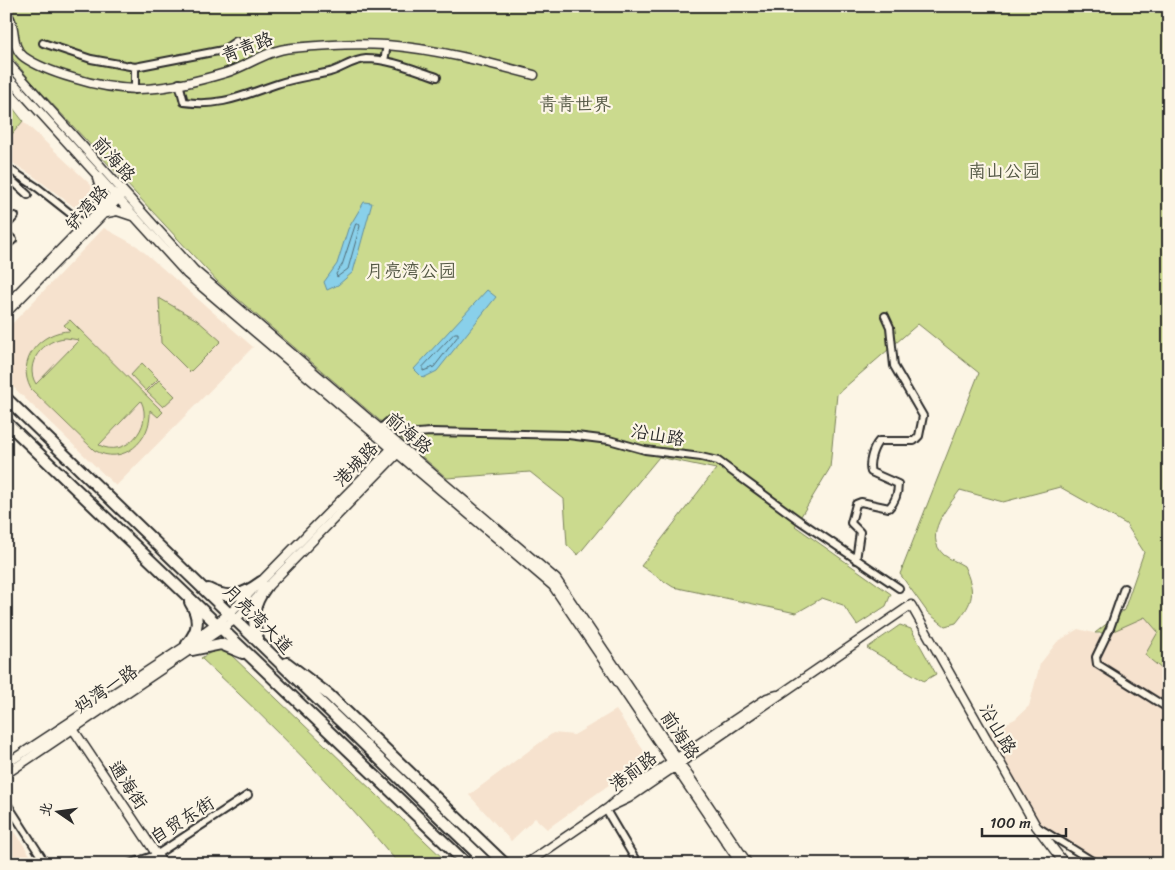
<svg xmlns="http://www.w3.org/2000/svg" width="1175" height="870" viewBox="0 0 1175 870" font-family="Sriracha,'LXGW WenKai TC',sans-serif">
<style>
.built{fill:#f6e2ce}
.green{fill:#cbda8e;stroke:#7b825c;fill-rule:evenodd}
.water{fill:#89d0ea;stroke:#638e9e}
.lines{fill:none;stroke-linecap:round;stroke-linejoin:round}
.shore{stroke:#516d77;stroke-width:1}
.minor-casing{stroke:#2b2b2b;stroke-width:10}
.tertiary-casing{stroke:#2b2b2b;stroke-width:11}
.primary-casing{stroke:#2b2b2b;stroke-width:14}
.minor{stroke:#fcf5e5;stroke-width:6}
.tertiary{stroke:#fcf5e5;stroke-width:8}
.primary{stroke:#fcf5e5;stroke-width:10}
.labels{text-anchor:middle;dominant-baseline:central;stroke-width:4.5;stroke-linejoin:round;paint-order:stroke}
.street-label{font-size:18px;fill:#2b2b2b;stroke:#fcf5e5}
.park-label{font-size:18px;fill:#535744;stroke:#fcf5e5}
</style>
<rect width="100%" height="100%" fill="#fcf5e5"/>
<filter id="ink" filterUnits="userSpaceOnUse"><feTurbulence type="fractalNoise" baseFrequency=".02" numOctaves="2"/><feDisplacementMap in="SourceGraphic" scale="10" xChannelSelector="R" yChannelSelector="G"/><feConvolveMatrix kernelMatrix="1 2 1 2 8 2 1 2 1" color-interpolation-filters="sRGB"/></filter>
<g filter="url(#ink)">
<path class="built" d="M 23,121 L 91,185 L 93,198 L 81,212 L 32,175 L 6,159 L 6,139 L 8,139 Z
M 104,228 L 137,246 L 253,347 L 116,486 L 6,380 L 6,330 Z
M 1145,617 L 1158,632 L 1145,655 L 1169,675 L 1169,864 L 1089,864 L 1045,833 L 988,732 L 1015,719 L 1029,706 L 1040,664 L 1057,642 L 1078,629 L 1101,635 Z
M 616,710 L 648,757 L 547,829 L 535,818 L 511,841 L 469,795 L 553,733 L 574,735 Z
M 6,818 L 36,864 L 6,864 Z"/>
<path class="green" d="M 6,6 L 1169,6 L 1169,675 L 1145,655 L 1158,632 L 1145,617 L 1109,633 L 1095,633 L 1124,610 L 1144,552 L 1126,524 L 1060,487 L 1003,502 L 960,490 C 948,507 922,535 944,555 C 949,559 958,562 964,566 C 976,593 974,601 956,623 L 945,626 L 928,613 L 900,574 L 979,373 L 918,324 L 837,394 L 830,468 L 795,526 L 891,594 L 886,606 L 857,625 L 843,605 L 822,598 L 796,613 L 673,587 L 641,566 L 716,469 L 659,457 L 578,555 L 567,545 L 564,499 L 530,472 L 447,478 L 218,282 L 31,81 L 9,54 L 6,50 Z
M 6,99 L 23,121 L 8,139 L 6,139 Z
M 159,298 L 197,320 L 221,341 L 190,372 L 161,343 Z
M 70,320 L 163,412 L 158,417 L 150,410 C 152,440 123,467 94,450 L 31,389 C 15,360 41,331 70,331 L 64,325 ZM 66,338 L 79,340 L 36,384 C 23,363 44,339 66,338 ZM 141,401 C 154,427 125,459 99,445 Z
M 142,363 L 158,379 L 146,391 L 131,375 Z
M 159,380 L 175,396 L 163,407 L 147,392 Z
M 900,625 L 911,629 L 936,674 L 924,681 L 867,648 Z
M 217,649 L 228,652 L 449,864 L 399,864 C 338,791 271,723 201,658 Z"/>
<path class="water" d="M 364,202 L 372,203 L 353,272 L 338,285 L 327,290 L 324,282 L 337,264 L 348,229 Z
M 487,290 L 496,297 L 437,371 L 423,378 L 414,369 Z"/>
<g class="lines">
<path class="shore" d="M 356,224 L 359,224 L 360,226 L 348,269 L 337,277 L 336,274 L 342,265 Z
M 455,333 L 458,333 L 458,336 L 434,367 L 423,371 L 423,367 Z"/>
<defs>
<path id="minor" d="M 43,43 L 91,59 L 135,67 L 223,50 L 236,41
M 384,61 L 387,45
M 179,83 L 184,102 C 222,107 243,95 277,84 C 295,78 312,76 330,72 C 343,68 352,60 366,59 C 390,59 415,70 437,77
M 135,90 L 135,67
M 6,167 L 38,188 L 85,225
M 7,176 L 28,195
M 6,226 L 15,216
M 6,233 L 13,240 L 6,246
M 381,428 L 390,420 L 395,428 L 404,434 L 431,432 L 568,435 L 609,440 L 645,450 L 701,457 L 718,461 L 800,521 L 899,588
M 856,560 L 860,532 L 851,523 L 856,504 L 861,502 L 889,508 C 895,502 898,493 898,484 L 871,472 C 868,463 873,448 879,441 L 914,441 L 919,436 L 923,416 L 894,366 L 890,327 L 885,316
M 1124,588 L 1110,628 L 1096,657 L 1097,664 L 1169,709
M 6,802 L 46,864
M 606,810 L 638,864
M 1039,828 L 1097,864
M 129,864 L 156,855 L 248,795"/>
<path id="tertiary" d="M 6,13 C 18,25 9,46 24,57 C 38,67 56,73 73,78 C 130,96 168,90 225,73 C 248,66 267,50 292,48 C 322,45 355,43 386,45 C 436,49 486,62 534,75
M 6,61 L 194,270 L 556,579 L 748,864
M 6,75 L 187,274 L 553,586 L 741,864
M 97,210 L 101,191 L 97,178
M 107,213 L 117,211 L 132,216
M 6,305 L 114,195 L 119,193
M 6,313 L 121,196
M 71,726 L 163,864
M 6,764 L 184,647 L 230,613 L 392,448 L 396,447
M 6,774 L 236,619 L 398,453 L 399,449
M 608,808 L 629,798 L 911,605 L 1036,826 L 1065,864
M 526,864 L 608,808 L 625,793 L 767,698 L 777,695"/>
<path id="primary" d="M 6,398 L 488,864
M 6,422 L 467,864
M 208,589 C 229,600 242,596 261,582
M 258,639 C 251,618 253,605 266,587
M 187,644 C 199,630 200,618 190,602
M 192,650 L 221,644 L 243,653
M 287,663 L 329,695 L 505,864"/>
</defs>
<use href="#minor" class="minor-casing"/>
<use href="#tertiary" class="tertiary-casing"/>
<use href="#primary" class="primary-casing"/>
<use href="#minor" class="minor"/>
<use href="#tertiary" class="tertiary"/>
<use href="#primary" class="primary"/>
</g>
</g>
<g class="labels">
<g class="street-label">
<text transform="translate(247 47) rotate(-21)">青青路</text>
<text transform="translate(114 159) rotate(48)">前海路</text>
<text transform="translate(87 208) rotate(-49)">铲湾路</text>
<text transform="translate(409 433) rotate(40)">前海路</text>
<text transform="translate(658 435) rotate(10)">沿山路</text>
<text transform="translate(356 464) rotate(-46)">港城路</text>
<text transform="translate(258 619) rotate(45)">月亮湾大道</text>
<text transform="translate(106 689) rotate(-34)">妈湾一路</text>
<text transform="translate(998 729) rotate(60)">沿山路</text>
<text transform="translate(680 735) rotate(56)">前海路</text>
<text transform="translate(633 771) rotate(-36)">港前路</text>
<text transform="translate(128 785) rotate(56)">通海街</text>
<text transform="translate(182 820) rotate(-32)">自贸东街</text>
</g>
<g class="park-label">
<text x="575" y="104">青青世界</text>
<text x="1004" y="171">南山公园</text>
<text x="411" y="271">月亮湾公园</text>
</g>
</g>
<rect width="1175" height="870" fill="none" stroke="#fcf5e5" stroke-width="25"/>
<rect x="12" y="12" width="1150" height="845" fill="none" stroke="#2b2b2b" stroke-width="2" filter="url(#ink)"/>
<g transform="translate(58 812) rotate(283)" stroke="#fcf5e5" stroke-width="4" paint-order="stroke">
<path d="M0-4L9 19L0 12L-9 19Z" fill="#2b2b2b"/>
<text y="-8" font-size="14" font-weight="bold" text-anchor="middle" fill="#2b2b2b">北</text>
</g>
<path d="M982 828v8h84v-8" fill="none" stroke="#2b2b2b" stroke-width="2.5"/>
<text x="990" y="828" font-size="15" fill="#2b2b2b" stroke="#fcf5e5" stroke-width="4" paint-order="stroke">100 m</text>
</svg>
